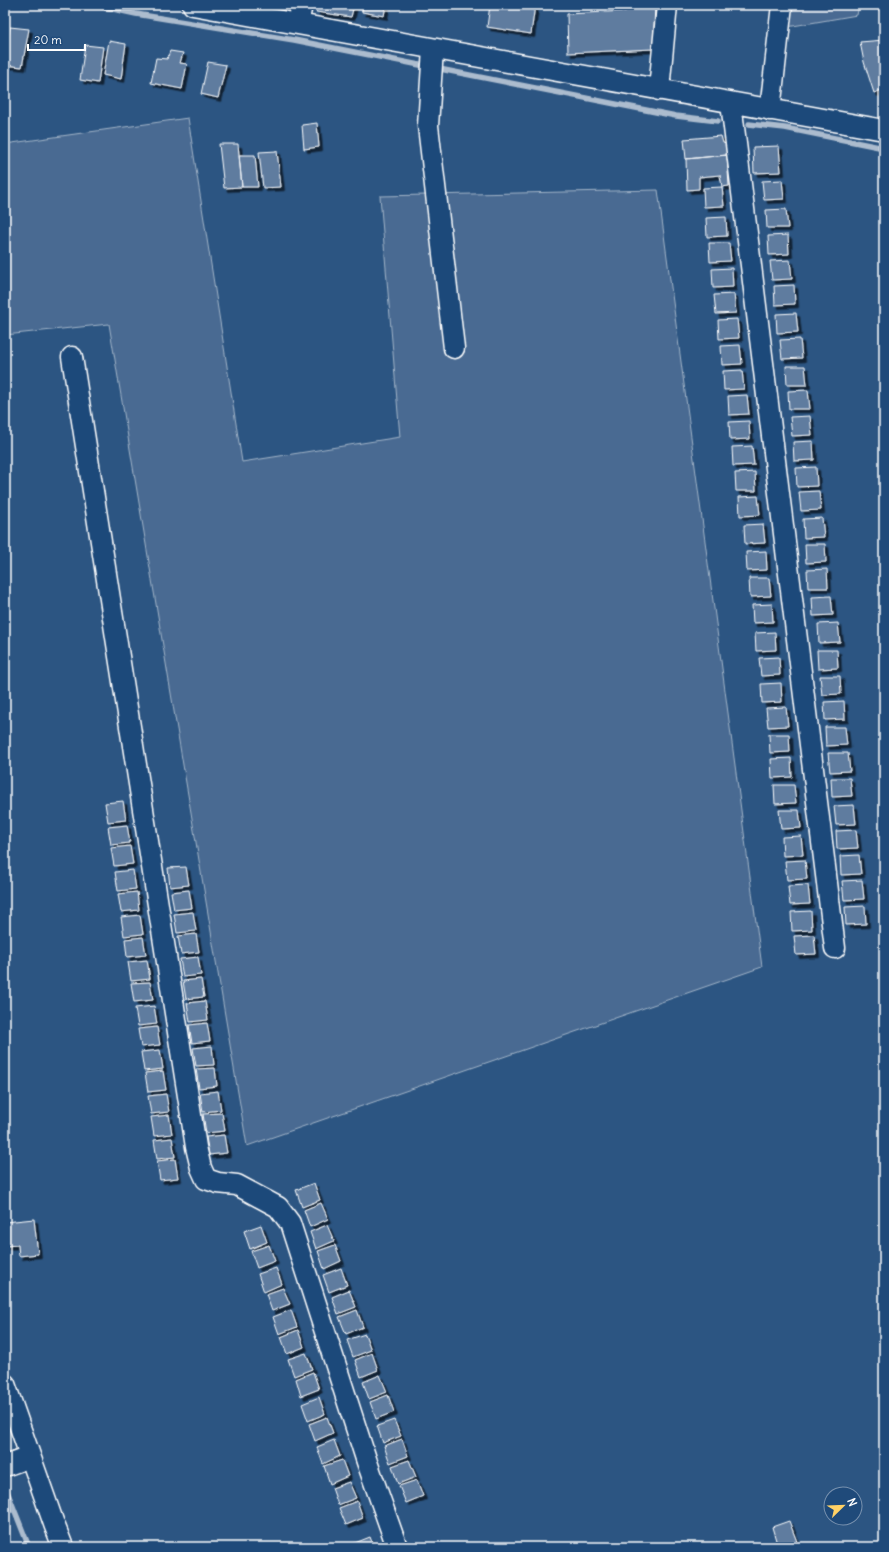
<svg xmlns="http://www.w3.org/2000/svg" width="889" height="1552" viewBox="0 0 889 1552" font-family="Delius,sans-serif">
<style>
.green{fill:#486b92;stroke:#a4b5c8}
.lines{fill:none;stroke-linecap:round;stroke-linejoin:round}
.stream{stroke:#acbcce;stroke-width:5.5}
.building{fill:#5e7c9f;stroke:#fff;filter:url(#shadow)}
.street-casing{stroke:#fff;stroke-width:23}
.street{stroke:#1f4a7a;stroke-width:20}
</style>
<defs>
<filter id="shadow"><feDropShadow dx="3.5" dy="3.5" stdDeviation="0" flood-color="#0009"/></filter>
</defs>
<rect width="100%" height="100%" fill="#2c5582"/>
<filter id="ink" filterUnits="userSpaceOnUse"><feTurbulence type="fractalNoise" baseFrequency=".025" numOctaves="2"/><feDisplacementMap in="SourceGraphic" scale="8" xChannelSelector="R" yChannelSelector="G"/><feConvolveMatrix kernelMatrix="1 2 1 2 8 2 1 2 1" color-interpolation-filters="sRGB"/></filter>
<g filter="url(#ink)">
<path class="green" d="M 790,5 L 859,5 L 857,15 L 787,27 Z
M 188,118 L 242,462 L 400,437 L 380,196 L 658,190 L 762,967 L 247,1146 L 109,324 L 5,335 L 5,144 Z"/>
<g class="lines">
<path class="stream" d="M 95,5 L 136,14 L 294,40 L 676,116 L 718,121
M 749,124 L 785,128 L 884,148
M 5,1486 L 29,1547
M 5,1510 L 14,1510"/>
</g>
<path class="building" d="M 317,5 L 354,5 L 351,17 L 316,12 Z
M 363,5 L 386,5 L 384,16 L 362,12 Z
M 490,5 L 535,5 L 531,34 L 487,27 Z
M 627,5 L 655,5 L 653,49 L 568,53 L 567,14 L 626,11 Z
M 10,27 L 29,29 L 22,67 L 5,65 L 5,54 Z
M 884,40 L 884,89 L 874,93 L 864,62 L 860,42 Z
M 109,41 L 126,44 L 121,79 L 103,75 Z
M 85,45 L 103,47 L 98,83 L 80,80 Z
M 170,51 L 183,53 L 180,63 L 187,64 L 182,89 L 151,83 L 156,58 L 167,59 Z
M 208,62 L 226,65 L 218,98 L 201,94 Z
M 317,123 L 319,147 L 304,149 L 302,125 Z
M 721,136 L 723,143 L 726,144 L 727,155 L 686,159 L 684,139 Z
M 219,144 L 238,144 L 242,187 L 224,188 Z
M 779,146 L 781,172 L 754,173 L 753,147 Z
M 277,151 L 281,187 L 263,188 L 259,152 Z
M 239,155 L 255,155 L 258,187 L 242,187 Z
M 727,155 L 729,186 L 722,187 L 720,175 L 699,177 L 699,189 L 687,190 L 686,159 Z
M 782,180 L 784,199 L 764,200 L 762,181 Z
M 722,187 L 724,206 L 704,207 L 703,188 Z
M 786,209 L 788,228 L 767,228 L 766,210 Z
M 726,217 L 727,236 L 707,237 L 706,218 Z
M 788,235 L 789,254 L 769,255 L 768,236 Z
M 709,243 L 729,243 L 731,261 L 710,262 Z
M 790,260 L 792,279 L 772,280 L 770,261 Z
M 732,268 L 733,287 L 713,288 L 712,269 Z
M 794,285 L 795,304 L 775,305 L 774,286 Z
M 734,294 L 736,313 L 716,314 L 714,295 Z
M 796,313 L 798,332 L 777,333 L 776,314 Z
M 737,319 L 739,338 L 719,339 L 718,320 Z
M 800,339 L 802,358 L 782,359 L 780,340 Z
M 740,345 L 742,364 L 722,365 L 721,346 Z
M 786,366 L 805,366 L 807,385 L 787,385 Z
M 742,370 L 744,389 L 724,390 L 723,371 Z
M 808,390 L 810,409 L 789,409 L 788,391 Z
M 747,395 L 749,414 L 729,415 L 728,396 Z
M 810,416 L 812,435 L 792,436 L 790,417 Z
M 749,421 L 750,439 L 730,440 L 729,422 Z
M 813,441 L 814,460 L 794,461 L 793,442 Z
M 752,446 L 754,465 L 733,466 L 732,447 Z
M 816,467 L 817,486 L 797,487 L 796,468 Z
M 755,472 L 756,491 L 736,491 L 735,473 Z
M 819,491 L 821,510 L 801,511 L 799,492 Z
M 758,496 L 760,515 L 740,516 L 739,497 Z
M 822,518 L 824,537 L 804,538 L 803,519 Z
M 763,524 L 765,543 L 745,544 L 744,525 Z
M 805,544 L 825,544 L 826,562 L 806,563 Z
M 766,551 L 767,570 L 747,571 L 746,552 Z
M 827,569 L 828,588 L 808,588 L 807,570 Z
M 749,578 L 769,578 L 771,596 L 750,597 Z
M 831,596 L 833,615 L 813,616 L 812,597 Z
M 772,604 L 773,622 L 753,623 L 752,605 Z
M 838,623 L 840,642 L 819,643 L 818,624 Z
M 775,632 L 776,650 L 756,651 L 755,633 Z
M 817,650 L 837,650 L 838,668 L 818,669 Z
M 779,657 L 780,675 L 761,676 L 759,658 Z
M 820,676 L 840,676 L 841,694 L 822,695 Z
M 781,683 L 782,702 L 762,703 L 761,684 Z
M 844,701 L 845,719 L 825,720 L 824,702 Z
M 786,707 L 788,726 L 768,727 L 766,708 Z
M 825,727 L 845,727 L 847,745 L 826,746 Z
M 769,734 L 789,734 L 790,752 L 770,753 Z
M 828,753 L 848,753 L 850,771 L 830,772 Z
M 791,758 L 792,777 L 772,778 L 771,759 Z
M 831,778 L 850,778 L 852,796 L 832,797 Z
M 774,785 L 794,785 L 796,803 L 775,804 Z
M 123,801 L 126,820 L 108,822 L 105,803 Z
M 854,805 L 856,824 L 836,825 L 834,806 Z
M 779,810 L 799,810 L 801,828 L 781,829 Z
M 127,825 L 130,843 L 111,845 L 108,827 Z
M 856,830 L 858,848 L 837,849 L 836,831 Z
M 801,836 L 803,855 L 783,856 L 782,837 Z
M 130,846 L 133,864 L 114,866 L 111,848 Z
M 859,855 L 861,874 L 841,875 L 840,856 Z
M 805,860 L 807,879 L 787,880 L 785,861 Z
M 186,867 L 189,885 L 170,887 L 168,868 Z
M 133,870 L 136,889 L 118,891 L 115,872 Z
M 862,880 L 864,899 L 844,900 L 842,881 Z
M 808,885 L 810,904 L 790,905 L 788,886 Z
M 189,890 L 192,908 L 174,910 L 171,892 Z
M 137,892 L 139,910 L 121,912 L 118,894 Z
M 865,906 L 866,924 L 846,925 L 845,907 Z
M 811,911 L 812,930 L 792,931 L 791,912 Z
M 193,912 L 196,931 L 177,933 L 174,914 Z
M 140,915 L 143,934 L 124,936 L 121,917 Z
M 196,934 L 199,952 L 181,954 L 178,936 Z
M 814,935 L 816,954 L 796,955 L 794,936 Z
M 143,937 L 146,955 L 127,957 L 125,939 Z
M 198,957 L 201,975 L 183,977 L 180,959 Z
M 147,960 L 150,979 L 131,981 L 128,962 Z
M 201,979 L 204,997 L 186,999 L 183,981 Z
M 150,982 L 153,1000 L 134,1002 L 131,983 Z
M 205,1001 L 208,1020 L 190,1022 L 187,1003 Z
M 154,1006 L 157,1024 L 138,1026 L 135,1008 Z
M 207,1023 L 210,1041 L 192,1043 L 189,1025 Z
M 157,1027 L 160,1045 L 141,1047 L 138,1029 Z
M 212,1046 L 214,1065 L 196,1066 L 193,1048 Z
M 160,1050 L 163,1069 L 144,1071 L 141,1052 Z
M 215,1068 L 217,1086 L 199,1088 L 196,1069 Z
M 163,1071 L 166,1090 L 148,1092 L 145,1073 Z
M 218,1091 L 221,1110 L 203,1112 L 200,1093 Z
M 166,1094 L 169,1112 L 151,1114 L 148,1096 Z
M 222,1113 L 225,1131 L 206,1133 L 203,1114 Z
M 169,1115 L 172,1134 L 154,1136 L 151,1117 Z
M 224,1135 L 227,1153 L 209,1155 L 206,1137 Z
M 172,1138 L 175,1157 L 157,1159 L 154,1140 Z
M 175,1159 L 178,1178 L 160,1180 L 157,1161 Z
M 314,1183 L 320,1200 L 302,1207 L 296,1190 Z
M 321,1203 L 328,1219 L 310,1227 L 304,1210 Z
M 34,1219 L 38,1254 L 19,1256 L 18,1245 L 5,1246 L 5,1222 Z
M 261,1225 L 267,1242 L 250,1249 L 244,1231 Z
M 327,1225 L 334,1241 L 316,1249 L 310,1232 Z
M 269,1245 L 275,1261 L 257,1268 L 251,1251 Z
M 335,1245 L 341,1261 L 324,1269 L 318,1251 Z
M 276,1268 L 282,1284 L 264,1292 L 258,1274 Z
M 341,1268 L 347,1285 L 329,1292 L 323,1275 Z
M 283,1288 L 290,1304 L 272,1311 L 266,1294 Z
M 349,1290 L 356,1307 L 338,1314 L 332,1297 Z
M 291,1310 L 297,1327 L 279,1334 L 273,1317 Z
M 357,1310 L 363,1327 L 346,1334 L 339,1317 Z
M 298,1330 L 304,1347 L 287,1354 L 281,1337 Z
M 365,1334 L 371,1350 L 353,1357 L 347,1340 Z
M 306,1353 L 312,1369 L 294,1376 L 288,1359 Z
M 372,1353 L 378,1370 L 361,1377 L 355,1360 Z
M 313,1372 L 319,1389 L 301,1396 L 296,1379 Z
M 380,1375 L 387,1392 L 369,1399 L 363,1382 Z
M 388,1395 L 394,1412 L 376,1419 L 370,1402 Z
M 319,1397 L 325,1414 L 308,1421 L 302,1404 Z
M 327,1417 L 333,1433 L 315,1441 L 309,1424 Z
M 394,1420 L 401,1436 L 383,1443 L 377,1426 Z
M 402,1439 L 408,1456 L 390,1463 L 384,1446 Z
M 334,1440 L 340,1456 L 323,1464 L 317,1447 Z
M 342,1460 L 348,1476 L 330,1484 L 324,1466 Z
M 409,1460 L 416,1477 L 398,1484 L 392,1466 Z
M 417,1480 L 423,1496 L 406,1503 L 399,1486 Z
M 349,1482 L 356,1498 L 338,1505 L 332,1488 Z
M 357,1501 L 363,1518 L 346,1525 L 339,1508 Z
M 789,1521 L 799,1547 L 778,1547 L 772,1527 Z
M 370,1537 L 374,1547 L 351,1547 L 350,1545 Z"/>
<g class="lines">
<defs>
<path id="street" d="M 193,5 L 884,130
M 298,24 L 302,5
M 433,49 L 428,126 L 454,348
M 659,90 L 667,5
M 731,103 L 835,948
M 770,110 L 782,5
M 72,357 L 196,1147 L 201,1168 L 206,1179 L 218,1183 L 237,1185 L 278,1207 L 290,1223 L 367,1462 L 397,1547
M 5,1384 L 54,1524 L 63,1547
M 5,1466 L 30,1457"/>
</defs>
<use href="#street" class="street-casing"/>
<use href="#street" class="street"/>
</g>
</g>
<rect width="889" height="1552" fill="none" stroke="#1f4a7a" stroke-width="20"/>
<rect x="10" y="10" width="869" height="1532" fill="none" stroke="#fff" stroke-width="1.5" filter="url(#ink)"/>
<g transform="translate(843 1506) rotate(67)"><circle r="19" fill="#1f4a7a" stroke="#7992af"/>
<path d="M0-3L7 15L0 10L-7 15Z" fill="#ffd166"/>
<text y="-6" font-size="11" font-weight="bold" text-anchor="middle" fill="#ffffff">N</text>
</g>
<path d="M28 44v6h57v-6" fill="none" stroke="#ffffff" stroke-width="2"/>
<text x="34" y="44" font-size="12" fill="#ffffff" stroke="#1f4a7a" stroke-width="3" paint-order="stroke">20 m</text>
</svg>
